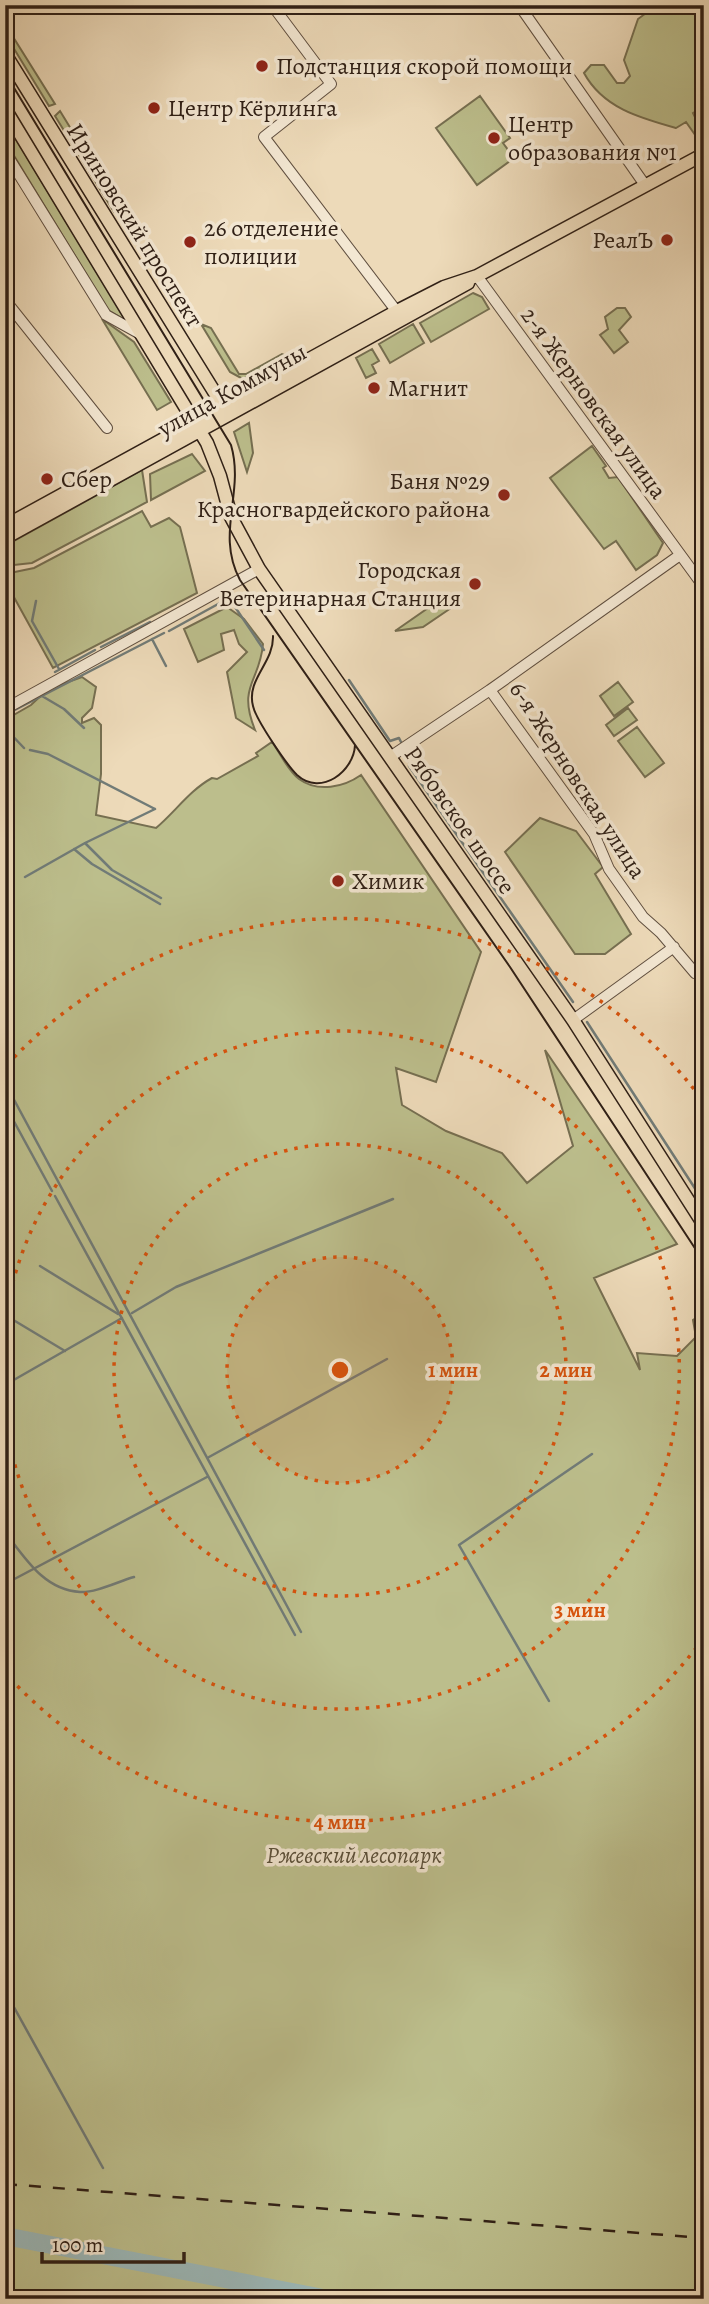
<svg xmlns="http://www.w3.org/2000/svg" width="709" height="2304" viewBox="0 0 709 2304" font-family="Alegreya,serif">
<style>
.green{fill:#bcbe8c;stroke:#766f51;stroke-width:2}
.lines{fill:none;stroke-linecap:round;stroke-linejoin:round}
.stream{stroke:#717b77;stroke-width:2.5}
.river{stroke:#9cb8b8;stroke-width:18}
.minor-casing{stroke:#5f4e3f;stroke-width:12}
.major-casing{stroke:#302016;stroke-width:15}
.minor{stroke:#f3e7d2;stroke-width:10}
.major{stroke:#eddab9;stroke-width:12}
.tram{stroke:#302016;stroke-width:2}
.rail{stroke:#302016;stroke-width:2.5;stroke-dasharray:12 12;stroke-linecap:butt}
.ring{fill:none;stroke:#d6530d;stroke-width:3.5;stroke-dasharray:3.5 7}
.poi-dot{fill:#8f2418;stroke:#f3e7d2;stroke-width:2.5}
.labels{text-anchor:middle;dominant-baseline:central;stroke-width:7;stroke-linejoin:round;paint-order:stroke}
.poi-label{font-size:24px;fill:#302016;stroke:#f3e7d2;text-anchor:start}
.street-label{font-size:24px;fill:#302016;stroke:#f3e7d2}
.park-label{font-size:24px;font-style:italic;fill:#5a4f39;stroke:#f3e7d2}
.centre{fill:#d6530d;stroke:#f3e7d2;stroke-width:3.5}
.ring-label{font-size:21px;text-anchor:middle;font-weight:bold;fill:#d6530d;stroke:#f3e7d2;stroke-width:7;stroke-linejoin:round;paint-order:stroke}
</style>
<rect width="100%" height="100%" fill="#eddab9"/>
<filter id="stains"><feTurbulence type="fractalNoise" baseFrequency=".00286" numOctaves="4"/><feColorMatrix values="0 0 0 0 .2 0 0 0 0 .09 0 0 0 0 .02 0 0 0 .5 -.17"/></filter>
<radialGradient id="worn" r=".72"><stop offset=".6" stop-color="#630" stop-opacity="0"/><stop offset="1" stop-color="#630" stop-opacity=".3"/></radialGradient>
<path class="green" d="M 657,5 L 704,5 L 704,106 L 693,113 L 698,123 L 704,123 L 704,136 L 698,139 L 686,122 L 676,128 C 640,118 603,108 584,73 L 591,65 L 604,65 L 617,83 L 624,83 L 630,76 L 624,60 L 638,19 Z
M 5,24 L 55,104 L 49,106 L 5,34 Z
M 480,96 L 510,138 L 503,143 L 514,158 L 477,185 L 436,128 Z
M 60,111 L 120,209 L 114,212 L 55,116 Z
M 5,121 L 124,317 L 123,319 L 108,310 L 5,141 Z
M 473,293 L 482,297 L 489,309 L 431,342 L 420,323 Z
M 617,308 L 625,308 L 631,317 L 619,330 L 628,342 L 614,353 L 600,335 L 608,329 L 605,317 Z
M 102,319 L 134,342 L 171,402 L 157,410 Z
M 201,324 L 211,328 L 239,374 L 246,374 L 282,354 L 287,356 L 243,379 L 230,372 Z
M 413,324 L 424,343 L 390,363 L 379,344 Z
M 372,349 L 379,361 L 372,365 L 376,373 L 366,378 L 356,358 Z
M 249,423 L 253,453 L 247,472 L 234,432 Z
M 592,446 L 606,466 L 603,468 L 609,478 L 618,477 L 663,543 L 657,555 L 636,570 L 616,541 L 604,549 L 550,478 Z
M 192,454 L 205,471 L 151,500 L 150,474 Z
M 142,470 L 147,502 L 32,563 L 5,566 L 5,546 Z
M 142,511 L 151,527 L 169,518 L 180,527 L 197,593 L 53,668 L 10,590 L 5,574 L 34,568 Z
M 444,597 L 451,608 L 423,627 L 395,631 Z
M 227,607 L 244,619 L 263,644 C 260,682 237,685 255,730 L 236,718 L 227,672 L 247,652 L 239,644 L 234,630 L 221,634 L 224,650 L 198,662 L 184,629 Z
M 82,677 L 96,687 L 92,708 L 82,718 L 82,723 L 94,718 L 101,725 L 101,774 L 96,815 L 156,828 C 175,812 190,790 212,778 L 217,779 L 258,756 L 256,753 L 272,742 C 280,753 288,771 299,779 C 318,793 344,787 361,775 L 481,952 L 436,1082 L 396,1068 L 402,1105 L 446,1131 L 502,1153 L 527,1183 L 573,1146 L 545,1050 L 677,1244 L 594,1278 L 640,1370 L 637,1353 L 677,1356 L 696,1337 L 693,1320 L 704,1313 L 704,2299 L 5,2299 L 5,720 L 31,705 L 48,689 Z
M 618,682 L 633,702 L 614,716 L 600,696 Z
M 628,708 L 637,720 L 614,736 L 606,725 Z
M 637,727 L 664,763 L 645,777 L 618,741 Z
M 540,818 L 576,831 L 603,867 L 595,874 L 631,934 L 605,954 L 575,954 L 505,852 Z"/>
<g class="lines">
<path class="stream" d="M 36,601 L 32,621 L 59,669
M 169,631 L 229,598 L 264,650
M 152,639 L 166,666
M 101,647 L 150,622
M 55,672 L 95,650
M 349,680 L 390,741 L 399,738 L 401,742
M 42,696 L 64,709 L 84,728
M 5,715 L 164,633
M 5,728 L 24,748
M 30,750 L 48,754 L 155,809
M 411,755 L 409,766 L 573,1002
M 85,843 L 112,870 L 161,898
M 74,849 L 92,864 L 160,904
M 25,877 L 85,843 L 155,809
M 587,1022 L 696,1190
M 5,1083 L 301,1632
M 5,1105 L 52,1191
M 55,1196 L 295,1635
M 40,1266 L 118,1314
M 132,1313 L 176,1287 L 393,1199
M 5,1315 L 65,1351
M 5,1385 L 122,1318
M 209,1457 L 387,1359
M 5,1532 C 25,1558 44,1590 80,1592 C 96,1593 119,1581 134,1577
M 5,1584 L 207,1477
M 549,1701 L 459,1545 L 592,1454
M 5,1991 L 103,2168"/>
<path class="river" d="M 5,2236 L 328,2299"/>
<defs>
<path id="minor" d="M 272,5 L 331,84 L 264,137 L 401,317
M 519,5 L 645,185
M 5,152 L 106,315 L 142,335
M 477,276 L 704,587
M 5,300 L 107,428
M 680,555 L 490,690 L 594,834 L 609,869 L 643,917 L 661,933 L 695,973 L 704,967
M 5,709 L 259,569
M 390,757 L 490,690
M 573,1020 L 674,947"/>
<path id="major" d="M 5,54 L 223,406 L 222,412
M 5,109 L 207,443 L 220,476 L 231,517 L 259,569 L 573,1020 L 704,1225
M 5,526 L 397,311 L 444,287 L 477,276 L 704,154
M 5,538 L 468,283"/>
</defs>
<use href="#minor" class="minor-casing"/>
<use href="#major" class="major-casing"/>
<use href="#minor" class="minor"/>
<use href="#major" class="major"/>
<path class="tram" d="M 5,73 L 231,445 C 245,493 215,533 240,580 L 510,967 L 704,1262
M 273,636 C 274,663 246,679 253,706 C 256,720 287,765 297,775 C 321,797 354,771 355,745"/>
<path class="rail" d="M 5,2184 L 704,2238"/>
</g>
<circle cx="340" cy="1370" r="113" fill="#d6530d" fill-opacity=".12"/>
<g class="ring">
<circle cx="340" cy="1370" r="113"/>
<circle cx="340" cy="1370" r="226"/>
<path d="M6 1314A339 339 0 1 1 6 1426"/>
<path d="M703 1639A452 452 0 0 1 7 1675M7 1065A452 452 0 0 1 703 1101"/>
</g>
<g class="poi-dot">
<circle cx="262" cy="66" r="7"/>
<circle cx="154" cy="108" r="7"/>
<circle cx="494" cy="138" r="7"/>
<circle cx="667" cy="240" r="7"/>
<circle cx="190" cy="242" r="7"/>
<circle cx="374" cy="388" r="7"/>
<circle cx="47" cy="479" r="7"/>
<circle cx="504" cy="495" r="7"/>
<circle cx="475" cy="584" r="7"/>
<circle cx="338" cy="881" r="7"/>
</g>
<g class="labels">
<g class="poi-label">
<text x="276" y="66">Подстанция скорой помощи</text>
<text x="168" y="108">Центр Кёрлинга</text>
<text x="508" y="124">Центр<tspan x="508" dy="28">образования №1</tspan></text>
<text x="204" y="228">26 отделение<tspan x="204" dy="28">полиции</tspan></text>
<text x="653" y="240" text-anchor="end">РеалЪ</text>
<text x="388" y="388">Магнит</text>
<text x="61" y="479">Сбер</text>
<text x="490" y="481" text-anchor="end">Баня №29<tspan x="490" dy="28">Красногвардейского района</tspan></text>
<text x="461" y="570" text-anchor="end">Городская<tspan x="461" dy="28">Ветеринарная Станция</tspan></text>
<text x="352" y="881">Химик</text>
</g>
<g class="street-label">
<text transform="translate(135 225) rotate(58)">Ириновский проспект</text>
<text transform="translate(232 390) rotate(-29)">улица Коммуны</text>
<text transform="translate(594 403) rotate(54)">2-я Жерновская улица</text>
<text transform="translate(578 780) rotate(57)">6-я Жерновская улица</text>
<text transform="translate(460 820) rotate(55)">Рябовское шоссе</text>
</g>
<g class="park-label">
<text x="354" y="1855">Ржевский лесопарк</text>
</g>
</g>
<circle cx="340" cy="1370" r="10" class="centre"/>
<g class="ring-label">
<text x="453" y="1377">1 мин</text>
<text x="566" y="1377">2 мин</text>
<text x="580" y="1617">3 мин</text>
<text x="340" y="1829">4 мин</text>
</g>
<rect width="709" height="2304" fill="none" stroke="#eddab9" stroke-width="28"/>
<rect x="7" y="7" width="695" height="2290" fill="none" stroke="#302016" stroke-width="3.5"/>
<rect x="14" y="14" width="681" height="2276" fill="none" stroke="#302016" stroke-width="2"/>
<path d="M42 2252v10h142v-10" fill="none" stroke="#302016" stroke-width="3.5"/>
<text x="52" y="2252" font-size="21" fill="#302016" stroke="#f3e7d2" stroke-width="5" paint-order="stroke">100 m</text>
<rect width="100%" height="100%" filter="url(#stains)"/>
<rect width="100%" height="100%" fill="url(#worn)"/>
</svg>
